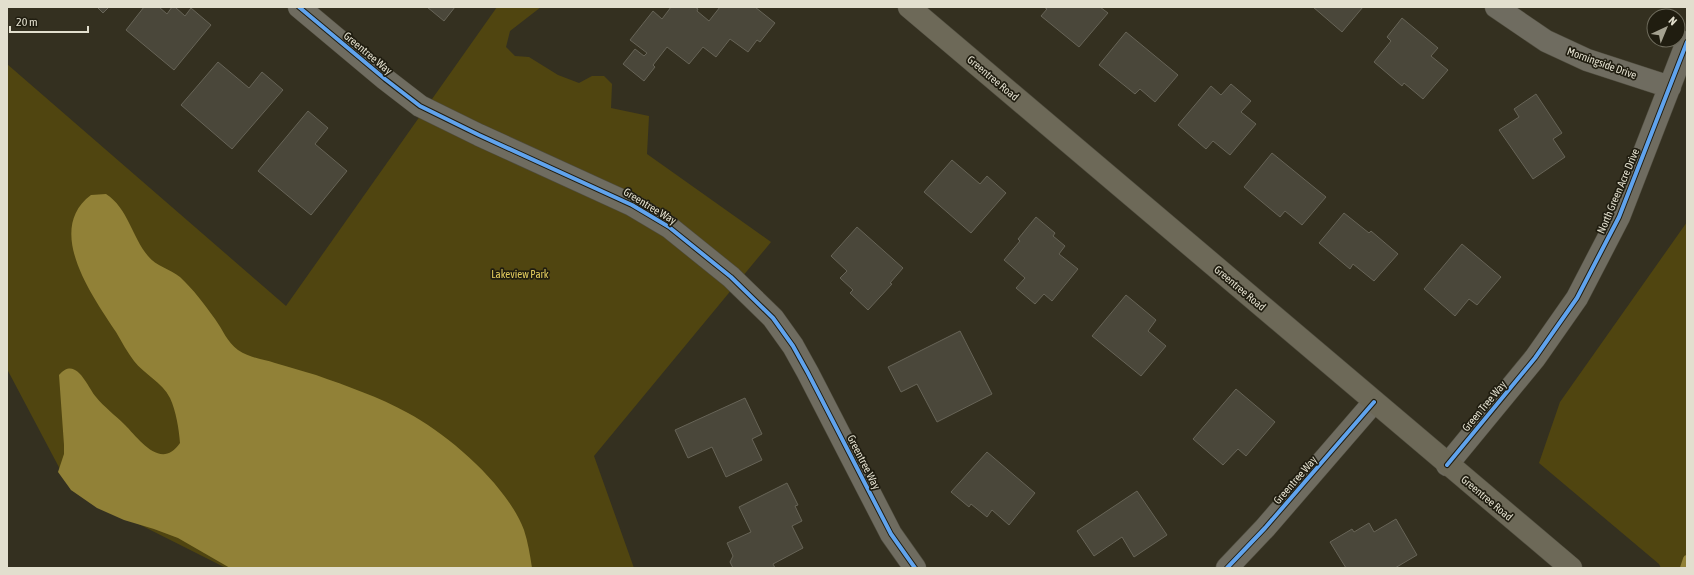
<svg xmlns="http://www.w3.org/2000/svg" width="1694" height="575" viewBox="0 0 1694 575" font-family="'Asap Condensed',sans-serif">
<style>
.green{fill:#504510}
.water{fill:#918137}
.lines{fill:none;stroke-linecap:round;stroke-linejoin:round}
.stream{stroke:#918137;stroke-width:8}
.building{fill:#4a473a;stroke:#676457}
.minor-casing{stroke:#4f4c3e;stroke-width:23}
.major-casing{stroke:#4f4c3e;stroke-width:23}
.minor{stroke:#6f6c60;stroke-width:22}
.major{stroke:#6d6958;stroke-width:22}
.cycleway-casing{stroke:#201d10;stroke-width:6}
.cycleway{stroke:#60a3ed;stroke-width:4}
.labels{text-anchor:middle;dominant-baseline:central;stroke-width:3.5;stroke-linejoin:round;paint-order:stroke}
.street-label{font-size:11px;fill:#e2dfce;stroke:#201d10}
.park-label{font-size:11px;fill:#e2cb5d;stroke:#201d10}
</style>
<rect width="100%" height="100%" fill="#343020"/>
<path class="green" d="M 497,7 L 541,7 L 510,31 L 506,47 L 515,56 L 529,57 L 558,75 L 579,83 L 592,76 L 604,76 L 612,84 L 611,108 L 649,116 L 647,154 L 771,242 L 594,456 L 634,568 L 226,568 L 71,490 L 7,369 L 7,64 L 286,306 Z
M 1687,222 L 1687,568 L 1661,568 L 1659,564 L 1539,463 L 1560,402 Z"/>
<path class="water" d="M 106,194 C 128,208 132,237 148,256 C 156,266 170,269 180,277 C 193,289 205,305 215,319 C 223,330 227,342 238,350 C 250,358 262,359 275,363 C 289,367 302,371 316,375 C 347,386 379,397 408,413 C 449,435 507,485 524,530 C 528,542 530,555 532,568 L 230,568 L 178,538 L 154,529 L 124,520 L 97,508 L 71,490 L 58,472 L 64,454 L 64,445 L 59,375 C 76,355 87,386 96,397 C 104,407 115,415 125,425 C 139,439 161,471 180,443 C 179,429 176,411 170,398 C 162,382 144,374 134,361 C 127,352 122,342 116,332 C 93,297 44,230 91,195 Z"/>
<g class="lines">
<path class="stream" d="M 1684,568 L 1687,559"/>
</g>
<path class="building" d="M 97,7 L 109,7 L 103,13 Z
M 144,7 L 159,7 L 167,14 L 172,7 L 175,7 L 185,16 L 191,8 L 211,25 L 174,70 L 126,30 Z
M 427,7 L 455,7 L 444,21 Z
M 671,7 L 695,7 L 698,9 L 697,11 L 709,21 L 720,7 L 755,7 L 775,23 L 760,42 L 757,40 L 748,52 L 730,39 L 716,57 L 703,47 L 689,64 L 667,47 L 653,65 L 655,67 L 644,81 L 623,64 L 635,49 L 644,56 L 647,53 L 630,40 L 653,11 L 662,19 Z
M 1044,7 L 1100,7 L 1108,13 L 1079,47 L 1041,16 L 1047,9 Z
M 1313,7 L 1363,7 L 1342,32 Z
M 1402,18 L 1438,48 L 1431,56 L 1448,70 L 1423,99 L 1404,83 L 1402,86 L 1374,62 L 1391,41 L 1387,37 Z
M 1126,32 L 1178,75 L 1155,102 L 1140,89 L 1135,94 L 1099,65 Z
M 218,62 L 249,88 L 262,72 L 283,90 L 232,149 L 181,105 Z
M 1231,84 L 1251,101 L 1241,112 L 1256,124 L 1230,155 L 1213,141 L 1206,149 L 1178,125 L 1211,86 L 1221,95 Z
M 1536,94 L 1562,133 L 1553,139 L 1565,157 L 1533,179 L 1499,130 L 1519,117 L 1514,109 Z
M 308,111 L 328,128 L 315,144 L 347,171 L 311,215 L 258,171 Z
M 1272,153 L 1326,197 L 1302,225 L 1285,211 L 1280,217 L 1244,187 Z
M 952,160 L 980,184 L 987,176 L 1006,193 L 971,233 L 924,192 Z
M 1344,213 L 1369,233 L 1371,231 L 1398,254 L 1374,281 L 1353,264 L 1350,269 L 1319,243 Z
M 1036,217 L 1055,233 L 1053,236 L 1065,246 L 1059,254 L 1078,269 L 1052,301 L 1044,294 L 1035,304 L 1016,288 L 1025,278 L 1004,260 L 1020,241 L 1018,239 Z
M 857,227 L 903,268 L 890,283 L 892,284 L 868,310 L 850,293 L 853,290 L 840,278 L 847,271 L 831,256 Z
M 1462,244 L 1501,277 L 1477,305 L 1469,299 L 1455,316 L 1424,289 Z
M 1126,295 L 1156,320 L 1148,331 L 1166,346 L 1141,376 L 1092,336 Z
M 960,331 L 992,394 L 937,422 L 917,384 L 901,392 L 888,367 Z
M 1236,389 L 1275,422 L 1246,456 L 1238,449 L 1223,465 L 1193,439 Z
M 745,398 L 762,434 L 752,439 L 762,460 L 726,477 L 712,447 L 688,458 L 675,430 Z
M 987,452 L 1035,493 L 1009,525 L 992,510 L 987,517 L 971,504 L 969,507 L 951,492 Z
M 787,483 L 798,505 L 795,506 L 802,521 L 792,526 L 803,548 L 773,564 L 775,568 L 733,568 L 730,562 L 733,556 L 727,543 L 751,532 L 739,507 Z
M 1137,491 L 1167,535 L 1134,557 L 1122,537 L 1094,556 L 1077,531 Z
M 1396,519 L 1417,555 L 1395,568 L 1346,568 L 1330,542 L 1352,529 L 1354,532 L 1369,523 L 1374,532 Z"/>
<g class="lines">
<defs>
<path id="minor" d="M 299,7 L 385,79 L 420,106 L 479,135 L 632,205 L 669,227 L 731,277 L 773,318 L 793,346 L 808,373 L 891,534 L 915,568
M 1496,7 L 1546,41 L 1587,60 L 1670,87
M 1447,465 L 1535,358 L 1577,298 L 1619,217 L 1687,42
M 1227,568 L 1265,528 L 1374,402"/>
<path id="major" d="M 909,7 L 1571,568"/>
</defs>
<use href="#minor" class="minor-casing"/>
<use href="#major" class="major-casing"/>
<use href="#minor" class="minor"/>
<use href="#major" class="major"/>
<defs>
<path id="cycleway" d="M 299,7 L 385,79 L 420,106 L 479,135 L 632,205 L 669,227 L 731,277 L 773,318 L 793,346 L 808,373 L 891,534 L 915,568
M 1447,465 L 1535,358 L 1577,298 L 1619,217 L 1687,42
M 1227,568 L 1265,528 L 1374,402"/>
</defs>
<use href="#cycleway" class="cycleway-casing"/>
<use href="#cycleway" class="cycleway"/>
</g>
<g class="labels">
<g class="street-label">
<text transform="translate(368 53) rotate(40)">Greentree Way</text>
<text transform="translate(1602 63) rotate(20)">Morningside Drive</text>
<text transform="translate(993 78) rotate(40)">Greentree Road</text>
<text transform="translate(1618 191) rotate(-67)">North Green Acre Drive</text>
<text transform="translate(650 206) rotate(31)">Greentree Way</text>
<text transform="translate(1240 288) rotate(40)">Greentree Road</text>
<text transform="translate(1484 406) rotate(-50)">Green Tree Way</text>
<text transform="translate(864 462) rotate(63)">Greentree Way</text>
<text transform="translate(1295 480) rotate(-49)">Greentree Way</text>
<text transform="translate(1487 498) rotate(40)">Greentree Road</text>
</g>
<g class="park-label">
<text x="520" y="274">Lakeview Park</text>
</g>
</g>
<rect width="1694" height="575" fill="none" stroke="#e2dfce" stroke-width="16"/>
<g transform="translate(1666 28) rotate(44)"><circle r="19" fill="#201d10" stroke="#6e6b5c"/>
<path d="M0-3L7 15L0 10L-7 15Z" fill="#a5a291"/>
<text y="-6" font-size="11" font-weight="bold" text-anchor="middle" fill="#e2dfce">N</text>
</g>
<path d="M10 26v6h78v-6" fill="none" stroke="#e2dfce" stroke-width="2"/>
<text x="16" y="26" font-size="12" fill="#e2dfce" stroke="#201d10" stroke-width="3" paint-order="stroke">20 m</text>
</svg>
